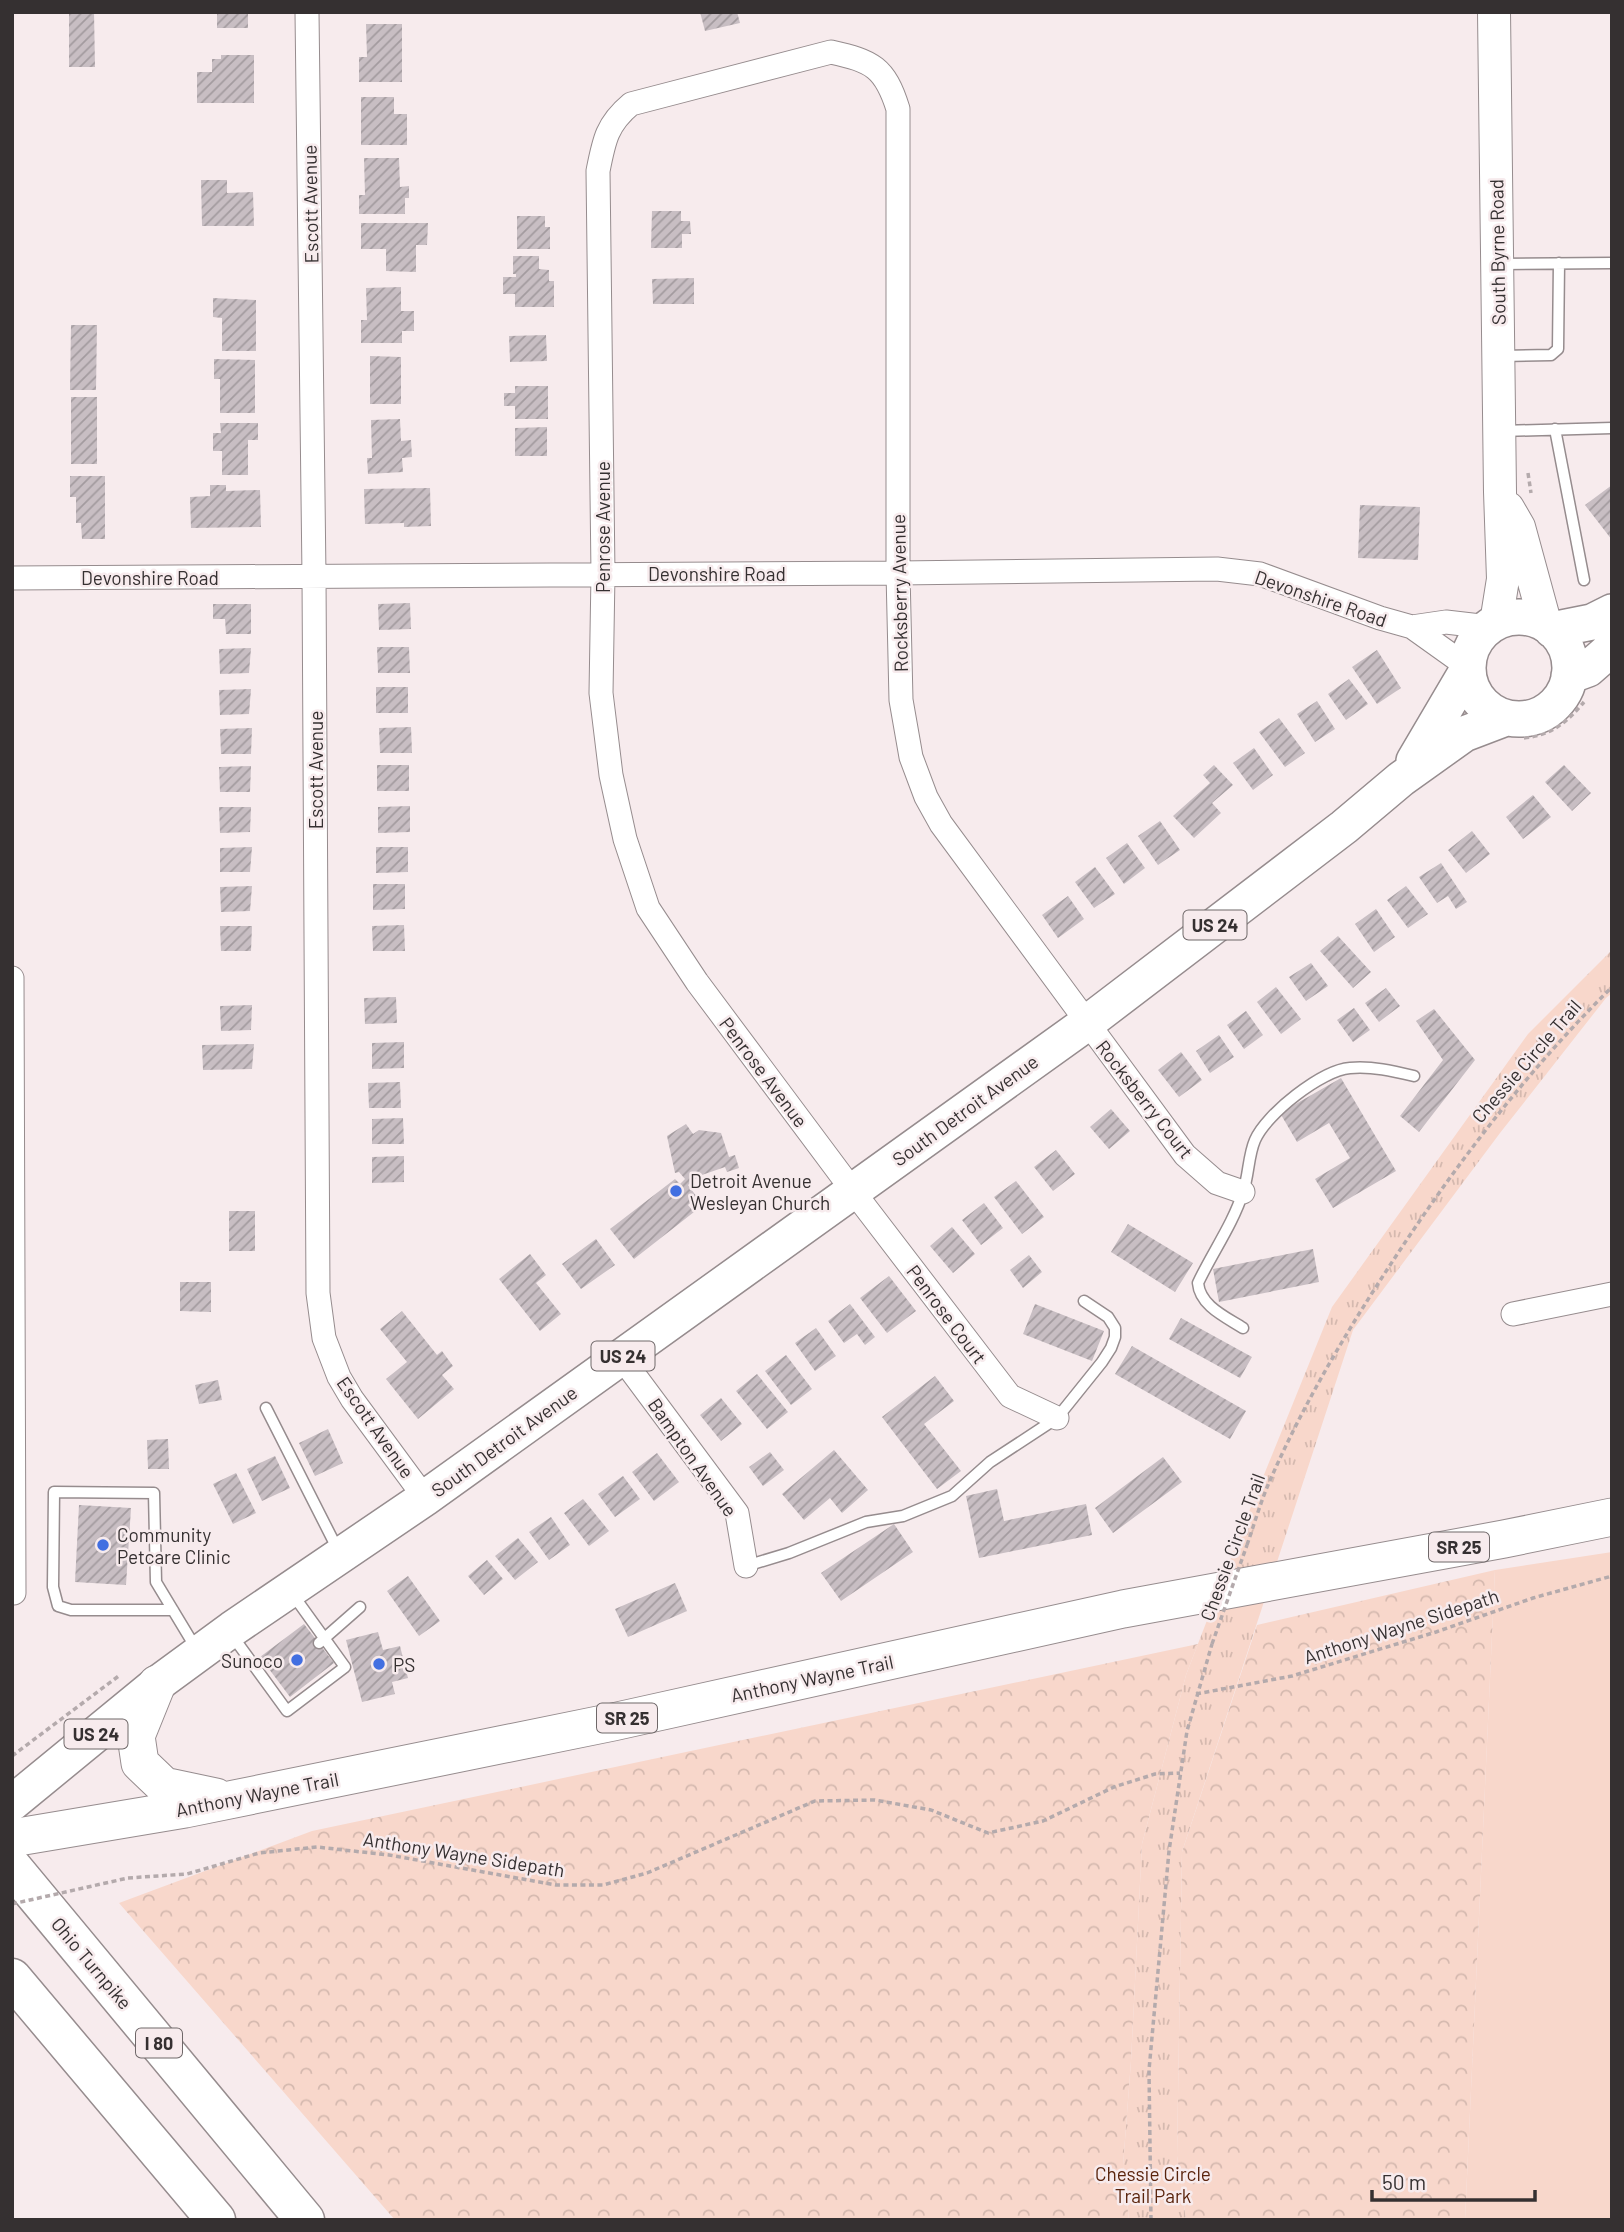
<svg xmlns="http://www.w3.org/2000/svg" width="1624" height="2232" viewBox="0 0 1624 2232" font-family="Barlow,sans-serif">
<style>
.grass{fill:#f8d7cb}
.forest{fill:url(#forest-crowns)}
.park{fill:url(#park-tufts)}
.building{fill:url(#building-hatch)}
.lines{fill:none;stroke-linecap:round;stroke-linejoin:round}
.service-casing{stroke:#968c8e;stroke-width:13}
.minor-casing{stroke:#968c8e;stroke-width:25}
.secondary-casing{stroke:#968c8e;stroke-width:34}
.primary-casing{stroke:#968c8e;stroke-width:38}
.trunk-casing{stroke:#968c8e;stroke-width:39}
.motorway-casing{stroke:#968c8e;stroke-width:41}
.path{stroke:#b4aaac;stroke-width:3.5;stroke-dasharray:5 3.5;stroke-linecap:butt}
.service{stroke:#fff;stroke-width:10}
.minor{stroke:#fff;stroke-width:23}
.secondary{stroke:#fff;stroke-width:32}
.primary{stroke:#fff;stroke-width:35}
.trunk{stroke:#fff;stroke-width:37}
.motorway{stroke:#fff;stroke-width:38}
.path-bridge{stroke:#b4aaac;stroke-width:3.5;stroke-dasharray:5 3.5;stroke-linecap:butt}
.poi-dot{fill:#426fe1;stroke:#f7ebed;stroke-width:2.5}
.labels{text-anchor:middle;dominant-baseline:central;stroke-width:5;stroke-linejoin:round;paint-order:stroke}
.shield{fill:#f7ebed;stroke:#6f6869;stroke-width:2}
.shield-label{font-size:18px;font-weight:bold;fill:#353031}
.street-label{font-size:19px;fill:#353031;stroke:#f7ebed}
.poi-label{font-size:19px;fill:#353031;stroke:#f7ebed;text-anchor:start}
.park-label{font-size:19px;fill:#5a240d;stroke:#f7ebed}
</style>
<defs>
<pattern id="forest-crowns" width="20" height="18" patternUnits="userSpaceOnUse" patternTransform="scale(1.75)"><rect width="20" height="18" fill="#f8d7cb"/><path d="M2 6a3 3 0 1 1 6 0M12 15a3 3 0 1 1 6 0" fill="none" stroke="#d5b9af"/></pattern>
<pattern id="park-tufts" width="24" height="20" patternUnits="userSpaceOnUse" patternTransform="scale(1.75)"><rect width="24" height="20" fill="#f8d7cb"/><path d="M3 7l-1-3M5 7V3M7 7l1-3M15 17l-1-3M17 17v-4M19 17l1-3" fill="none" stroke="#d5b9af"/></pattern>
<pattern id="building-hatch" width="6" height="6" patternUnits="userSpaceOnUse" patternTransform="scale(1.75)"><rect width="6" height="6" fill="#c8bec3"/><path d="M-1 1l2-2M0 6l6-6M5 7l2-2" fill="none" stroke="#a39b9f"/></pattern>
</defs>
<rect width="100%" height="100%" fill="#f7ebed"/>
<path class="grass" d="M 1612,1552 L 1612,2220 L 1465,2220 L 1495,1570 Z"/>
<path class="forest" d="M 1495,1570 L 1465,2220 L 1186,2220 L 1177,2156 L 1182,1852 L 1257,1625 Z
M 1198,1644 L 1186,1675 L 1142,1844 L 1131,2061 L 1123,2166 L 1129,2220 L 395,2220 L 119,1903 L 312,1831 Z"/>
<path class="park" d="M 1612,950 L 1612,993 L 1606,998 L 1500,1133 L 1353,1330 L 1182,1852 L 1177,2156 L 1186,2220 L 1129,2220 L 1123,2166 L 1131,2061 L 1142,1844 L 1186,1675 L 1244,1524 L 1332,1307 L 1528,1034 Z"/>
<path class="building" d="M 69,12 L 94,12 L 95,67 L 69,67 Z
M 217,12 L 248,12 L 248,28 L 217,28 Z
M 700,12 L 737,12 L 740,23 L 705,31 Z
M 366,24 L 402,24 L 402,82 L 359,82 L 359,57 L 367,57 Z
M 221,55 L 254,55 L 254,103 L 197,103 L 197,72 L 212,72 L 212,59 L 221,59 Z
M 361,97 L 394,97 L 394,114 L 407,114 L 407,145 L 361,145 Z
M 364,158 L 399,158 L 400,187 L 409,186 L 409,198 L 405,198 L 405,214 L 359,214 L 359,195 L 365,195 Z
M 201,180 L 227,180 L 227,193 L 253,192 L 254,226 L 202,226 Z
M 652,211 L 681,211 L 681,221 L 690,221 L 691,234 L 682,234 L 682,248 L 651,248 Z
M 517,216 L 545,216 L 545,227 L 550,227 L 550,249 L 517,249 Z
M 361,223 L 428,223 L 427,245 L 416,245 L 416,272 L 386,271 L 386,249 L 361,249 Z
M 513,256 L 539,256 L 539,269 L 549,270 L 549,281 L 554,281 L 554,307 L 515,307 L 515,294 L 503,294 L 503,277 L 516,277 L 516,274 L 513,274 Z
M 694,278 L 694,304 L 653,304 L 652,279 Z
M 401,287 L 401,311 L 414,311 L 414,331 L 402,331 L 402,343 L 361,343 L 361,320 L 367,320 L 366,288 Z
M 213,298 L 256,300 L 256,351 L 222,351 L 222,318 L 213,317 Z
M 71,325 L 97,325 L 96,390 L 70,390 Z
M 546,335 L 547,361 L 510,362 L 509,336 Z
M 370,356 L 401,357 L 401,404 L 370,404 Z
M 214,359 L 255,360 L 255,413 L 220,413 L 220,379 L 214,379 Z
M 515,386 L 548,386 L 548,419 L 515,419 L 515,406 L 504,406 L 504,393 L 515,393 Z
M 71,397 L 97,397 L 97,464 L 71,464 Z
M 400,419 L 401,441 L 411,440 L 412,457 L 402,458 L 403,472 L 368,474 L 367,458 L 372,458 L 371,420 Z
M 220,423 L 258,423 L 258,440 L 248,440 L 248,475 L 222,475 L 222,451 L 213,451 L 213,433 L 221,433 Z
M 547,427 L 547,456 L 515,456 L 515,428 Z
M 70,476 L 105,476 L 105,539 L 82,539 L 81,523 L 76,523 L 76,497 L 70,497 Z
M 210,485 L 226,485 L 226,491 L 260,490 L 261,527 L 191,528 L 190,497 L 210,496 Z
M 1612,485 L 1612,540 L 1585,505 Z
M 430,488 L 431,526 L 404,527 L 404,523 L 365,524 L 364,489 Z
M 1360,505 L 1420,507 L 1418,560 L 1358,558 Z
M 410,603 L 411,629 L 379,630 L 378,604 Z
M 213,604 L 251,604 L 251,634 L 226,634 L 225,619 L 213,619 Z
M 377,647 L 409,647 L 410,673 L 378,673 Z
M 251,648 L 249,673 L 220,674 L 219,649 Z
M 1377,650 L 1401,688 L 1377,704 L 1352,667 Z
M 1349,679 L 1368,704 L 1346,720 L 1328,694 Z
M 376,687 L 408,687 L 408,713 L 376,713 Z
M 251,689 L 249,714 L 220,715 L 219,690 Z
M 1317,701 L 1335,729 L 1315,742 L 1297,714 Z
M 1279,718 L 1305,753 L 1285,767 L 1259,732 Z
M 411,727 L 412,753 L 380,753 L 379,728 Z
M 252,728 L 251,754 L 221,754 L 220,729 Z
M 1254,748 L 1273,775 L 1253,790 L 1233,763 Z
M 377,765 L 409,765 L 409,791 L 377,791 Z
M 1214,765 L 1233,785 L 1212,803 L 1221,813 L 1194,838 L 1173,816 L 1210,783 L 1203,775 Z
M 1564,765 L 1591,793 L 1572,811 L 1545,782 Z
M 251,766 L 250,792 L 220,792 L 219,767 Z
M 1533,795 L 1551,817 L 1523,839 L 1506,817 Z
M 410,806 L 410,832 L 378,833 L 378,807 Z
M 219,807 L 251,807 L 250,832 L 220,833 Z
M 1160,821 L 1180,850 L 1158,865 L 1138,836 Z
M 1472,831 L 1490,854 L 1466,873 L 1448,850 Z
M 1127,843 L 1145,868 L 1124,884 L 1106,858 Z
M 252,847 L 250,872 L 220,872 L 220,848 Z
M 376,847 L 408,847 L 408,872 L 376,873 Z
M 1441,863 L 1467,902 L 1456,909 L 1448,896 L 1437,903 L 1419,877 Z
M 1095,867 L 1115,894 L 1094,908 L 1075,882 Z
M 373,884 L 405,884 L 405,909 L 373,910 Z
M 252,886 L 250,911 L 221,912 L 220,887 Z
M 1406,886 L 1428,914 L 1408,928 L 1387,900 Z
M 1068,896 L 1084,919 L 1058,938 L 1042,915 Z
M 1376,909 L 1395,937 L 1374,952 L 1355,924 Z
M 404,925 L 405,951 L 373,951 L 372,926 Z
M 220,926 L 252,926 L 251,951 L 221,951 Z
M 1338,936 L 1371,972 L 1353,988 L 1320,951 Z
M 1311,963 L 1328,986 L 1306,1001 L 1289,977 Z
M 1276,987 L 1301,1019 L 1281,1034 L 1257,1002 Z
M 1386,988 L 1400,1006 L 1379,1022 L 1365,1003 Z
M 396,997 L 397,1023 L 365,1024 L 364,998 Z
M 252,1005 L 251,1030 L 221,1031 L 220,1006 Z
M 1354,1008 L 1370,1030 L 1353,1042 L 1337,1020 Z
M 1434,1009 L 1475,1060 L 1419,1132 L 1400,1116 L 1443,1060 L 1416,1021 Z
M 1246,1011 L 1263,1035 L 1244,1049 L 1227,1025 Z
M 1219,1035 L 1234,1057 L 1210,1073 L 1196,1051 Z
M 404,1042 L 404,1068 L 372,1069 L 372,1043 Z
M 254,1044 L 252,1069 L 203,1070 L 202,1045 Z
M 1181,1052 L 1202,1080 L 1179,1097 L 1158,1070 Z
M 1341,1078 L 1396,1171 L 1333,1208 L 1315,1179 L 1350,1158 L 1329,1123 L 1297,1142 L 1280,1113 Z
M 400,1082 L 401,1108 L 369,1108 L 368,1083 Z
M 1111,1109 L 1130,1131 L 1109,1149 L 1090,1127 Z
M 403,1118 L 404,1144 L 372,1144 L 372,1119 Z
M 686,1124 L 693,1134 L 699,1130 L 721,1133 L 729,1157 L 735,1155 L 739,1168 L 727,1172 L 725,1167 L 699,1176 L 688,1185 L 697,1197 L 688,1205 L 694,1212 L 634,1259 L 610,1229 L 675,1179 L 680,1184 L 685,1179 L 679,1172 L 675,1173 L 667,1136 Z
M 1056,1150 L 1075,1174 L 1053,1191 L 1034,1167 Z
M 404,1156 L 404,1182 L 372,1183 L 372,1157 Z
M 1016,1181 L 1044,1217 L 1022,1234 L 994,1197 Z
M 984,1203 L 1003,1228 L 981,1245 L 962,1220 Z
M 229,1211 L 255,1211 L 255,1251 L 229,1251 Z
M 1128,1224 L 1193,1263 L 1175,1292 L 1111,1252 Z
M 952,1227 L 975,1254 L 953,1273 L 930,1246 Z
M 596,1239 L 615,1265 L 581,1289 L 562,1264 Z
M 1313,1249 L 1319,1282 L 1219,1302 L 1213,1269 Z
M 530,1254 L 546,1275 L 536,1283 L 561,1314 L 540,1331 L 499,1279 Z
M 1029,1255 L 1042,1272 L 1023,1288 L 1010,1270 Z
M 889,1276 L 916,1311 L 887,1333 L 860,1298 Z
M 180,1282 L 211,1282 L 211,1312 L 180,1311 Z
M 850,1304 L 875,1337 L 865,1345 L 857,1334 L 844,1343 L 828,1321 Z
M 1035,1304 L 1104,1331 L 1092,1361 L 1023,1334 Z
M 402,1311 L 437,1355 L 442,1351 L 453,1366 L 442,1375 L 454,1389 L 418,1419 L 386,1379 L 407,1362 L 380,1329 Z
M 1181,1318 L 1252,1357 L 1240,1378 L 1169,1339 Z
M 816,1328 L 836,1356 L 815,1371 L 795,1343 Z
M 1132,1346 L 1246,1411 L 1230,1439 L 1115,1374 Z
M 786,1355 L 812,1389 L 791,1405 L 765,1371 Z
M 757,1374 L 788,1412 L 767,1429 L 736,1391 Z
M 935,1376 L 954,1401 L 924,1424 L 961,1471 L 937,1489 L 882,1417 Z
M 218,1380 L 222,1400 L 199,1404 L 195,1385 Z
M 721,1398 L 742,1424 L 721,1441 L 700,1415 Z
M 328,1429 L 343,1463 L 315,1476 L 299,1443 Z
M 168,1439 L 169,1469 L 148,1469 L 147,1440 Z
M 834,1450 L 868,1490 L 842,1513 L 830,1498 L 804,1520 L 782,1494 Z
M 770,1452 L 784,1470 L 763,1486 L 749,1467 Z
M 657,1453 L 679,1482 L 654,1501 L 632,1472 Z
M 275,1456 L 290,1488 L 262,1501 L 247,1469 Z
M 1163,1457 L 1182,1482 L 1113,1533 L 1095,1508 Z
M 236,1473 L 256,1513 L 233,1524 L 213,1484 Z
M 623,1476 L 640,1499 L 615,1517 L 598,1494 Z
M 997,1489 L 1004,1521 L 1086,1504 L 1092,1535 L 979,1558 L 966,1496 Z
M 583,1499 L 609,1531 L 589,1546 L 564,1513 Z
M 79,1505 L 131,1508 L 126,1585 L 75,1582 Z
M 551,1517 L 570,1545 L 549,1560 L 529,1532 Z
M 894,1524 L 913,1552 L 841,1601 L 821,1573 Z
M 518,1538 L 538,1562 L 515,1580 L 495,1556 Z
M 487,1560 L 503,1579 L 484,1595 L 468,1576 Z
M 408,1576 L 440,1621 L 419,1636 L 387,1591 Z
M 675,1583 L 687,1611 L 628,1637 L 615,1609 Z
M 304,1624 L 334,1663 L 290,1697 L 260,1657 Z
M 378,1632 L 383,1650 L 400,1646 L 408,1678 L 392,1682 L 395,1694 L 362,1702 L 346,1640 Z"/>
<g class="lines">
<defs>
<path id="service" d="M 1500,264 L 1612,263
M 1502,356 L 1551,355 L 1558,349 L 1559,263
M 1555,429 L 1584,580
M 1502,431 L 1612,428
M 1243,1328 C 1226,1317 1200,1306 1198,1283 C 1212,1253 1233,1224 1243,1192 C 1249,1175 1248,1156 1255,1140 C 1266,1114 1322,1070 1350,1068 C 1372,1066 1393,1071 1414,1076
M 266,1408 L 339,1552
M 746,1566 L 789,1553 L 866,1522 L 903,1516 L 952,1496 L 990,1462 L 1057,1418 L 1102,1362 L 1111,1348 L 1115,1337 L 1115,1328 L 1108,1317 L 1084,1301
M 173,1610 L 71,1610 L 58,1606 L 53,1587 L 54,1492 L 154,1493 L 156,1582 L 197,1650
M 231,1634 L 287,1711 L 345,1667 L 291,1592
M 319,1643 L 360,1607"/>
<path id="minor" d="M 307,12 L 314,576 L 318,1293 L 324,1338 L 339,1377 L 352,1399 L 425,1498
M 12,578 L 898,573 L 1217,569 L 1260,574 L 1380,618 L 1412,627 L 1468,667
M 1412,627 L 1446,622 L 1489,627
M 12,978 L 14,1593
M 1513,1314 L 1612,1294
M 621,1357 L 737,1513 L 746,1566
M 1057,1418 L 1010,1396 L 853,1191 L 697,982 L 648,908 L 625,839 L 611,775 L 601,693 L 603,574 L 598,171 C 604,140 607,124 631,104 L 831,52 C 872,61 885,67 898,109 L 898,573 L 901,700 L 911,757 L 926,797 L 941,824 L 1185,1155 L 1217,1183 L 1243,1192"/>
<path id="secondary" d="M 1494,12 L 1500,492 L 1503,579 L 1496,623
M 1508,508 L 1519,527 L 1546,626"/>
<path id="primary" d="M1468 668a51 51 0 1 1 102 0a51 51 0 1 1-102 0Z
M 1552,630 L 1592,622 L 1612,612
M 1569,676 L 1588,669 L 1612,648
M 1414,761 L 1467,671
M 12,1803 L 157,1684 L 232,1629 L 425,1498 L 1087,1023 L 1344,827 L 1401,779 L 1464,734 L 1506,718"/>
<path id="trunk" d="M 157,1684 L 136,1736 L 140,1763 L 164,1786 L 216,1797
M 12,1838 L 185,1809 L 613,1722 L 1123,1609 L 1504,1539 L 1612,1517"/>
<path id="motorway" d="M 12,1867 L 305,2220
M 12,1978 L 216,2220"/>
</defs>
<use href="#service" class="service-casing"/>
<use href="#minor" class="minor-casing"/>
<use href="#secondary" class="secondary-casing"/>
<use href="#primary" class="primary-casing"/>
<use href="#trunk" class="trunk-casing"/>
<use href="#motorway" class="motorway-casing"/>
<path class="path" d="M 1528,473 L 1531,493
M 1524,738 C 1552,735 1567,722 1584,702
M 1247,1545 C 1254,1525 1260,1504 1268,1485 C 1306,1397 1357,1314 1410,1235 C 1470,1146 1536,1062 1612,987
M 1196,1694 L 1292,1676 L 1436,1632 L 1533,1598 L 1612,1576
M 12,1756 L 120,1675
M 128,1878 L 187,1874 L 259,1853 L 317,1847 L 389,1855 L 556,1885 L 603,1885 L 647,1873 L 815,1801 L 875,1800 L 931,1810 L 988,1833 L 1043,1821 L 1114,1787 L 1155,1774 L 1180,1773
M 1151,2220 L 1149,2070 L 1169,1851 L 1187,1731 L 1212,1644"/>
<use href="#service" class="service"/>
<use href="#minor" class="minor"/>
<use href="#secondary" class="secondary"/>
<use href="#primary" class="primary"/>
<use href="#trunk" class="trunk"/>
<use href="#motorway" class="motorway"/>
<path class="path-bridge" d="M 1212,1644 L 1247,1545
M 12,1904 L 128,1878"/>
</g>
<g class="poi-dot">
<circle cx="676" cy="1191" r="7"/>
<circle cx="103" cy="1545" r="7"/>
<circle cx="297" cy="1660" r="7"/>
<circle cx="379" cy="1664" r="7"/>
</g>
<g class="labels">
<g class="shield">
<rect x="1183.5" y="910.5" width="63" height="29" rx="5"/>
<rect x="591.5" y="1341.5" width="63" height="29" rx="5"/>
<rect x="1429" y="1532.5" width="60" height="29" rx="5"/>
<rect x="597" y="1703.5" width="60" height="29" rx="5"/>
<rect x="64.5" y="1719.5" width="63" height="29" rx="5"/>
<rect x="136" y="2028.5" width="46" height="29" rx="5"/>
</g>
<g class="shield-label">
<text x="1215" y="925">US 24</text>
<text x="623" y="1356">US 24</text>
<text x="1459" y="1547">SR 25</text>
<text x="627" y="1718">SR 25</text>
<text x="96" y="1734">US 24</text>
<text x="159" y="2043">I 80</text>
</g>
<g class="street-label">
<text transform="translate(310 204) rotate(-91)">Escott Avenue</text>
<text transform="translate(1497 252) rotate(-91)">South Byrne Road</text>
<text transform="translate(602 527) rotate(-90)">Penrose Avenue</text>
<text x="717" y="573">Devonshire Road</text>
<text x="150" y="577">Devonshire Road</text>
<text transform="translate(899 593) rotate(-91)">Rocksberry Avenue</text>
<text transform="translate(1321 598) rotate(19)">Devonshire Road</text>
<text transform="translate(315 770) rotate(-90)">Escott Avenue</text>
<text transform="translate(1526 1061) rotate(-49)">Chessie Circle Trail</text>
<text transform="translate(764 1072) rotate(53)">Penrose Avenue</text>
<text transform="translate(1145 1099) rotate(52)">Rocksberry Court</text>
<text transform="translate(965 1110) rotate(-36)">South Detroit Avenue</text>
<text transform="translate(947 1314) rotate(53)">Penrose Court</text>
<text transform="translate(376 1427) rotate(55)">Escott Avenue</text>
<text transform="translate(504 1441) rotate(-36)">South Detroit Avenue</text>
<text transform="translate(693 1457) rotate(55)">Bampton Avenue</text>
<text transform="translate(1232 1547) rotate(-70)">Chessie Circle Trail</text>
<text transform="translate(1401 1626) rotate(-18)">Anthony Wayne Sidepath</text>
<text transform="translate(812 1678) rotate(-12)">Anthony Wayne Trail</text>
<text transform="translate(257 1794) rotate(-11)">Anthony Wayne Trail</text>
<text transform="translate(464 1854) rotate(9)">Anthony Wayne Sidepath</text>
<text transform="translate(92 1963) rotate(50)">Ohio Turnpike</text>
</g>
<g class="poi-label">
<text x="690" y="1180">Detroit Avenue<tspan x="690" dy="22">Wesleyan Church</tspan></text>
<text x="117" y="1534">Community<tspan x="117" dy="22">Petcare Clinic</tspan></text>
<text x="283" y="1660" text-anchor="end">Sunoco</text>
<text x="393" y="1664">PS</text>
</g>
<g class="park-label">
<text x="1153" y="2173">Chessie Circle<tspan x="1153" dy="22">Trail Park</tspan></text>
</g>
</g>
<rect width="1624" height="2232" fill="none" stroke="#353031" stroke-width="28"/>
<path d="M1372 2190v10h163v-10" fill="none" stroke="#353031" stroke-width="3.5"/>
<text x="1382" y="2190" font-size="21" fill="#353031" stroke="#f7ebed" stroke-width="5" paint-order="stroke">50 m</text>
</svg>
